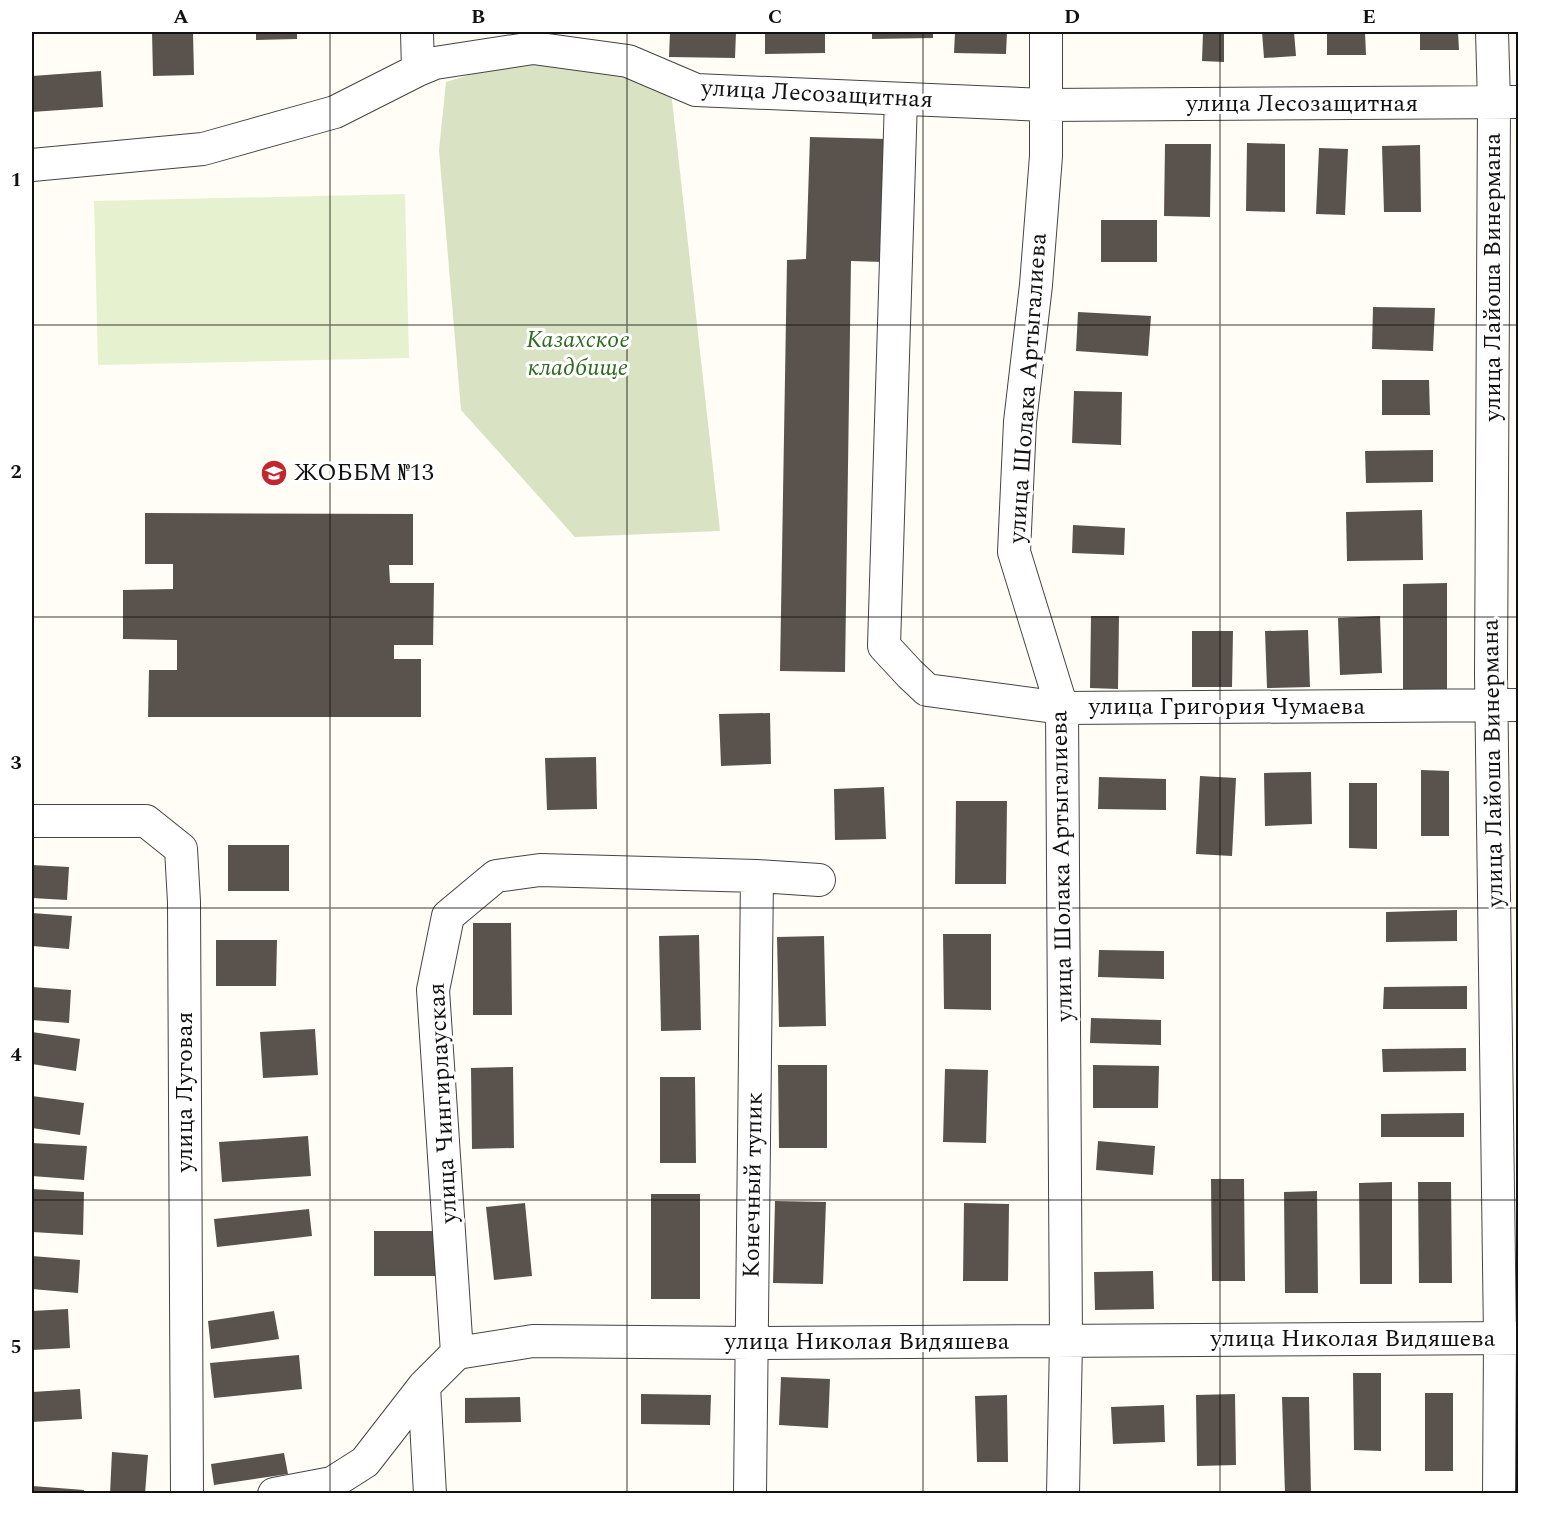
<svg xmlns="http://www.w3.org/2000/svg" width="1550" height="1525" viewBox="0 0 1550 1525" font-family="Spectral,serif">
<style>
.cemetery{fill:#d9e3c4}
.pitch{fill:#e6f2cf}
.building{fill:#5a524d}
.lines{fill:none;stroke-linecap:round;stroke-linejoin:round}
.street-casing{stroke:#444;stroke-width:34}
.street{stroke:#fff;stroke-width:32}
.grid{fill:none;stroke:#111;stroke-width:1.5;stroke-opacity:0.55}
.labels{text-anchor:middle;dominant-baseline:central;stroke-width:6;stroke-linejoin:round;paint-order:stroke}
.street-label{font-size:24px;fill:#111;stroke:#fff}
.park-label{font-size:24px;font-style:italic;fill:#2f6b1f;stroke:#fff}
.poi-label{font-size:24px;fill:#111;stroke:#fff;text-anchor:start}
.neatline{fill:none;stroke:#111;stroke-width:2}
.grid-label{font-size:20px;text-anchor:middle;font-weight:bold;fill:#111}
</style>
<rect width="100%" height="100%" fill="#fffdf5"/>
<path class="cemetery" d="M 512,62 L 613,72 L 671,91 L 720,531 L 575,537 L 461,410 L 439,150 L 446,82 Z"/>
<path class="pitch" d="M 405,194 L 409,358 L 98,365 L 94,201 Z"/>
<path class="building" d="M 152,32 L 193,32 L 194,75 L 153,76 Z
M 256,32 L 297,32 L 297,39 L 256,40 Z
M 670,32 L 736,32 L 735,58 L 669,57 Z
M 765,32 L 825,32 L 825,53 L 765,54 Z
M 872,32 L 933,32 L 933,38 L 872,39 Z
M 955,32 L 1007,32 L 1006,54 L 954,53 Z
M 1203,32 L 1224,32 L 1224,62 L 1202,61 Z
M 1262,32 L 1294,32 L 1296,56 L 1264,58 Z
M 1327,32 L 1365,32 L 1366,55 L 1327,55 Z
M 1420,32 L 1458,32 L 1459,50 L 1420,50 Z
M 101,71 L 103,107 L 32,112 L 32,76 Z
M 810,137 L 888,139 L 884,262 L 851,261 L 845,672 L 780,671 L 787,260 L 806,259 Z
M 1247,143 L 1285,144 L 1285,212 L 1246,211 Z
M 1165,144 L 1211,144 L 1210,217 L 1164,216 Z
M 1420,145 L 1421,212 L 1384,212 L 1382,146 Z
M 1319,148 L 1348,149 L 1345,215 L 1316,214 Z
M 1101,220 L 1157,220 L 1157,262 L 1101,262 Z
M 1373,307 L 1435,308 L 1433,351 L 1372,349 Z
M 1078,312 L 1151,316 L 1148,356 L 1076,351 Z
M 1382,380 L 1429,380 L 1430,415 L 1382,415 Z
M 1074,391 L 1122,392 L 1121,445 L 1072,443 Z
M 1433,450 L 1433,482 L 1366,483 L 1365,451 Z
M 1422,510 L 1423,560 L 1347,561 L 1346,512 Z
M 145,513 L 413,514 L 413,565 L 389,565 L 390,583 L 434,583 L 433,645 L 394,645 L 394,659 L 421,659 L 421,717 L 148,717 L 149,670 L 177,670 L 177,640 L 123,639 L 123,590 L 173,589 L 173,564 L 145,564 Z
M 1073,525 L 1125,528 L 1124,555 L 1072,553 Z
M 1447,583 L 1447,691 L 1403,691 L 1403,584 Z
M 1091,616 L 1119,616 L 1118,689 L 1090,688 Z
M 1380,616 L 1382,673 L 1340,675 L 1338,618 Z
M 1308,630 L 1310,687 L 1267,688 L 1265,631 Z
M 1192,631 L 1233,631 L 1232,687 L 1192,687 Z
M 770,713 L 771,764 L 721,766 L 719,714 Z
M 596,757 L 597,809 L 547,810 L 545,758 Z
M 1421,770 L 1449,771 L 1449,836 L 1421,836 Z
M 1311,772 L 1312,824 L 1265,826 L 1264,773 Z
M 1200,776 L 1236,778 L 1232,856 L 1196,854 Z
M 1099,777 L 1166,779 L 1166,810 L 1098,809 Z
M 1349,783 L 1377,783 L 1377,849 L 1349,848 Z
M 884,787 L 886,839 L 835,840 L 834,789 Z
M 956,801 L 1007,801 L 1006,884 L 955,884 Z
M 228,845 L 289,845 L 289,891 L 228,891 Z
M 32,865 L 69,867 L 67,900 L 32,898 Z
M 1457,910 L 1457,941 L 1386,942 L 1386,912 Z
M 32,913 L 72,916 L 69,949 L 32,946 Z
M 473,923 L 511,923 L 512,1015 L 473,1015 Z
M 943,934 L 991,934 L 991,1010 L 944,1009 Z
M 699,935 L 701,1030 L 661,1031 L 659,936 Z
M 824,936 L 826,1026 L 779,1027 L 777,937 Z
M 216,940 L 277,940 L 276,986 L 216,986 Z
M 1099,950 L 1164,951 L 1164,979 L 1098,977 Z
M 1467,986 L 1467,1009 L 1383,1009 L 1384,987 Z
M 32,987 L 71,990 L 69,1023 L 32,1020 Z
M 1091,1018 L 1161,1020 L 1161,1045 L 1090,1043 Z
M 315,1029 L 318,1075 L 263,1078 L 260,1032 Z
M 32,1032 L 80,1039 L 76,1071 L 32,1064 Z
M 1466,1048 L 1466,1071 L 1383,1072 L 1382,1049 Z
M 778,1065 L 827,1065 L 827,1148 L 779,1148 Z
M 1093,1065 L 1159,1066 L 1158,1108 L 1093,1108 Z
M 513,1067 L 514,1148 L 472,1149 L 471,1068 Z
M 945,1069 L 988,1070 L 986,1143 L 943,1142 Z
M 660,1077 L 695,1077 L 696,1163 L 660,1163 Z
M 32,1096 L 84,1103 L 80,1135 L 32,1128 Z
M 1464,1113 L 1464,1137 L 1381,1137 L 1381,1114 Z
M 308,1136 L 311,1176 L 222,1182 L 219,1142 Z
M 1098,1141 L 1155,1146 L 1153,1175 L 1096,1170 Z
M 32,1143 L 87,1146 L 84,1180 L 32,1176 Z
M 1211,1179 L 1244,1179 L 1245,1281 L 1212,1281 Z
M 1392,1182 L 1392,1284 L 1360,1284 L 1359,1183 Z
M 1418,1182 L 1451,1182 L 1452,1283 L 1419,1283 Z
M 32,1189 L 84,1192 L 83,1235 L 32,1232 Z
M 1317,1191 L 1318,1293 L 1285,1293 L 1284,1192 Z
M 651,1194 L 700,1194 L 700,1299 L 651,1299 Z
M 775,1201 L 826,1202 L 823,1284 L 773,1283 Z
M 525,1203 L 532,1276 L 494,1280 L 486,1207 Z
M 964,1203 L 1009,1204 L 1008,1281 L 963,1281 Z
M 309,1209 L 312,1236 L 217,1247 L 214,1219 Z
M 374,1231 L 435,1231 L 435,1276 L 374,1276 Z
M 32,1256 L 80,1260 L 78,1293 L 32,1289 Z
M 1153,1271 L 1154,1309 L 1095,1310 L 1094,1272 Z
M 68,1309 L 70,1348 L 32,1350 L 32,1311 Z
M 274,1311 L 279,1339 L 211,1349 L 208,1321 Z
M 299,1355 L 302,1389 L 214,1398 L 210,1363 Z
M 1353,1373 L 1381,1373 L 1381,1451 L 1354,1450 Z
M 781,1377 L 830,1379 L 828,1428 L 779,1425 Z
M 80,1389 L 82,1419 L 32,1422 L 32,1392 Z
M 1425,1393 L 1453,1393 L 1453,1471 L 1425,1471 Z
M 641,1394 L 711,1395 L 710,1425 L 641,1424 Z
M 1235,1394 L 1236,1465 L 1197,1466 L 1196,1395 Z
M 1007,1395 L 1008,1462 L 977,1462 L 975,1396 Z
M 520,1397 L 521,1422 L 465,1423 L 465,1398 Z
M 1282,1397 L 1309,1397 L 1311,1494 L 1285,1494 Z
M 1164,1405 L 1165,1442 L 1113,1444 L 1111,1407 Z
M 112,1452 L 148,1455 L 145,1494 L 110,1494 Z
M 284,1453 L 288,1474 L 214,1485 L 211,1464 Z
M 32,1486 L 84,1490 L 83,1494 L 32,1494 Z"/>
<g class="lines">
<defs>
<path id="street" d="M 417,32 L 418,70
M 1046,32 L 1046,156 L 1036,285 L 1020,422 L 1014,552 L 1062,708 L 1066,1341 L 1063,1494
M 1492,32 L 1494,102 L 1491,675 L 1500,1338 L 1499,1494
M 901,99 L 884,646 L 910,674 L 927,690 L 1062,708 L 1518,705
M 32,165 L 203,149 L 335,112 L 418,70 L 435,63 L 533,48 L 628,61 L 696,90 L 1045,105 L 1518,102
M 32,821 L 146,821 L 181,849 L 184,902 L 187,1494
M 457,1353 L 433,990 L 448,916 L 496,876 L 540,870 L 757,876 L 819,880
M 424,1386 L 430,1494
M 274,1494 L 332,1483 L 365,1462 L 424,1386 L 457,1353 L 533,1341 L 751,1343 L 1518,1338
M 750,1494 L 757,876"/>
</defs>
<use href="#street" class="street-casing"/>
<use href="#street" class="street"/>
</g>
<path class="grid" d="M 330,32 L 330,1494M 627,32 L 627,1494M 923,32 L 923,1494M 1220,32 L 1220,1494M 32,325 L 1518,325M 32,617 L 1518,617M 32,908 L 1518,908M 32,1200 L 1518,1200"/>
<defs>
<symbol id="school-disc" viewBox="-11 -11 22 22"><circle r="9.5" fill="#c4262e" stroke="#fff"/><path d="M0-5L7-2L0 1L-7-2ZM-4 1L0 2.5L4 1V4Q0 6-4 4Z" fill="#fff"/></symbol>
</defs>
<g fill-rule="evenodd">
<use href="#school-disc" x="259" y="458" width="30" height="30"/>
</g>
<g class="labels">
<g class="street-label">
<text transform="translate(817 94) rotate(3)">улица Лесозащитная</text>
<text x="1302" y="104">улица Лесозащитная</text>
<text transform="translate(1493 277) rotate(-90)">улица Лайоша Винермана</text>
<text transform="translate(1028 388) rotate(-86)">улица Шолака Артыгалиева</text>
<text x="1227" y="707">улица Григория Чумаева</text>
<text transform="translate(1493 763) rotate(-91)">улица Лайоша Винермана</text>
<text transform="translate(1062 866) rotate(-91)">улица Шолака Артыгалиева</text>
<text transform="translate(185 1092) rotate(-90)">улица Луговая</text>
<text transform="translate(443 1103) rotate(-93)">улица Чингирлауская</text>
<text transform="translate(753 1185) rotate(-89)">Конечный тупик</text>
<text x="1353" y="1339">улица Николая Видяшева</text>
<text x="867" y="1342">улица Николая Видяшева</text>
</g>
<g class="park-label">
<text x="578" y="340">Казахское<tspan x="578" dy="28">кладбище</tspan></text>
</g>
<g class="poi-label">
<text x="294" y="473">ЖОББМ №13</text>
</g>
</g>
<rect width="1550" height="1525" fill="none" stroke="#ffffff" stroke-width="66"/>
<rect x="33" y="33" width="1484" height="1459" class="neatline"/>
<g class="grid-label">
<text x="181" y="23">A</text>
<text x="478" y="23">B</text>
<text x="775" y="23">C</text>
<text x="1072" y="23">D</text>
<text x="1369" y="23">E</text>
<text x="16" y="186">1</text>
<text x="16" y="478">2</text>
<text x="16" y="769">3</text>
<text x="16" y="1061">4</text>
<text x="16" y="1353">5</text>
</g>
</svg>
